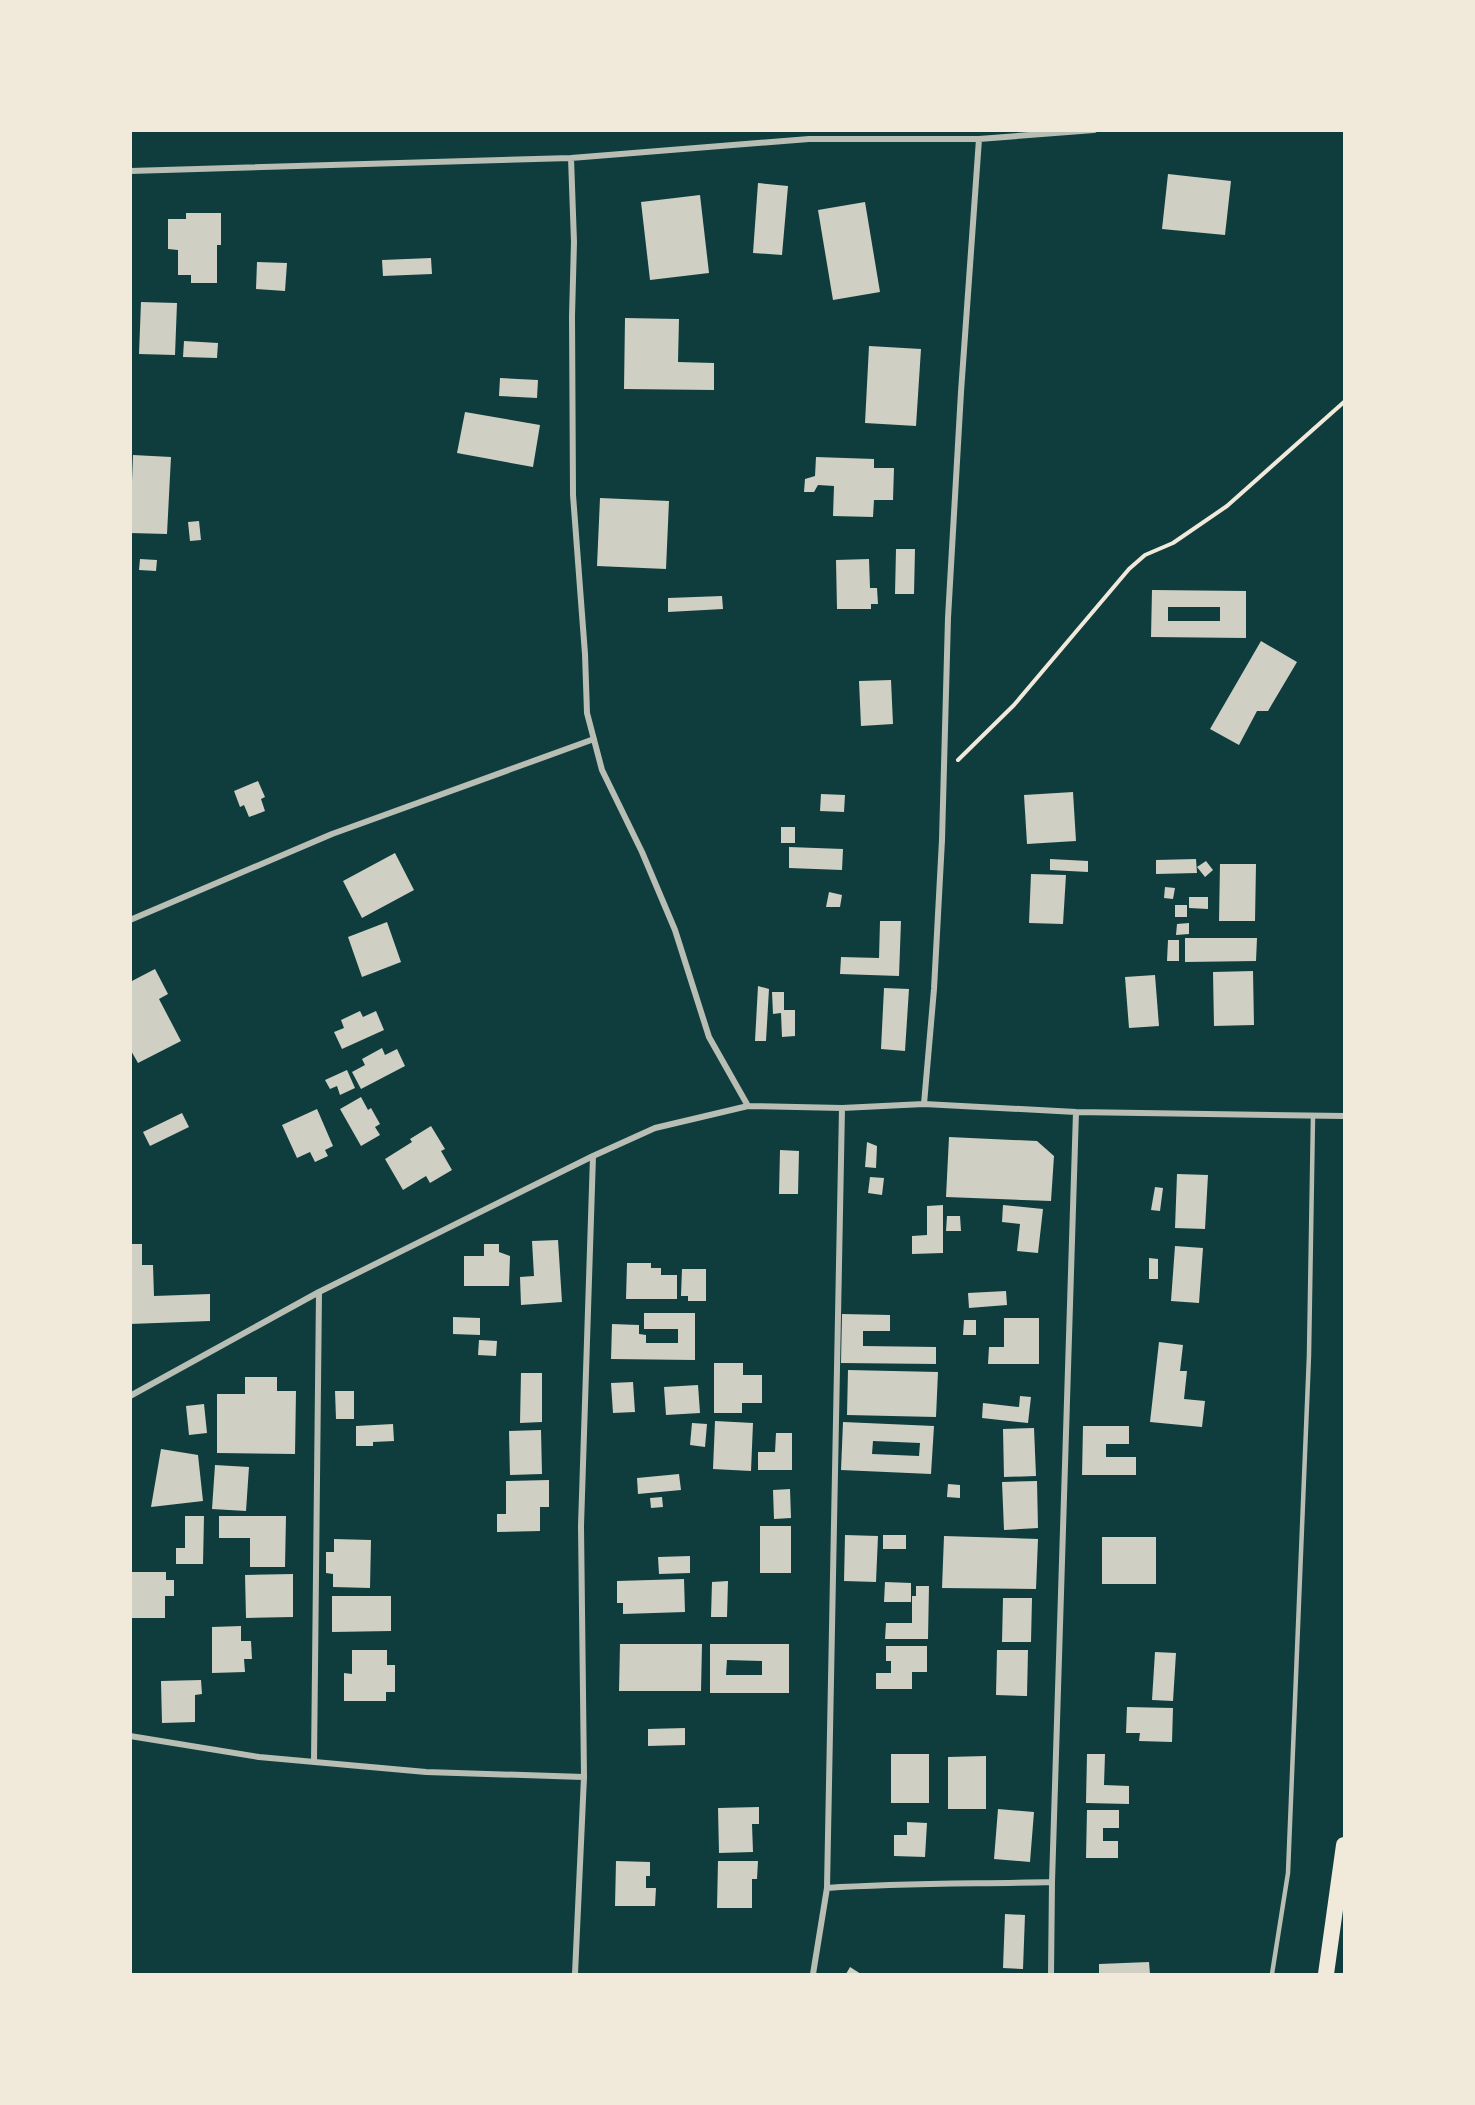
<svg xmlns="http://www.w3.org/2000/svg" width="1475" height="2105" viewBox="0 0 1475 2105" font-family="'Source Sans 3',sans-serif">
<style>
.building{fill:#cfcfc3;fill-rule:evenodd}
.lines{fill:none;stroke-linecap:round;stroke-linejoin:round}
.path{stroke:#f1e9da;stroke-width:4}
.service{stroke:#b8beb3;stroke-width:4.5}
.minor{stroke:#b8beb3;stroke-width:6}
.trunk{stroke:#f1e9da;stroke-width:16}
</style>
<rect width="100%" height="100%" fill="#0f3d3e"/>
<path class="building" d="M 1168,174 L 1231,181 L 1225,235 L 1162,229 Z
M 758,183 L 788,186 L 782,255 L 753,253 Z
M 700,195 L 709,273 L 650,280 L 641,202 Z
M 865,202 L 880,292 L 833,300 L 818,210 Z
M 186,213 L 221,213 L 221,245 L 217,245 L 217,283 L 191,283 L 191,275 L 178,275 L 178,250 L 168,249 L 168,219 L 186,219 Z
M 431,258 L 432,274 L 383,276 L 382,260 Z
M 257,262 L 287,263 L 285,291 L 256,289 Z
M 141,302 L 177,303 L 175,355 L 139,354 Z
M 625,318 L 679,319 L 678,362 L 714,363 L 714,390 L 624,389 Z
M 184,341 L 218,343 L 217,358 L 183,357 Z
M 869,346 L 921,349 L 916,426 L 865,423 Z
M 500,378 L 538,380 L 537,398 L 499,396 Z
M 465,412 L 540,425 L 533,467 L 457,453 Z
M 133,455 L 171,457 L 167,534 L 130,533 Z
M 816,457 L 874,459 L 874,468 L 894,468 L 893,500 L 874,500 L 873,517 L 833,516 L 834,486 L 818,485 L 814,492 L 804,492 L 805,479 L 815,476 Z
M 600,498 L 669,501 L 666,569 L 597,566 Z
M 199,521 L 201,540 L 190,541 L 188,522 Z
M 896,549 L 915,549 L 914,594 L 895,594 Z
M 140,559 L 157,560 L 156,571 L 139,570 Z
M 869,559 L 870,588 L 877,588 L 878,604 L 871,604 L 871,609 L 837,609 L 836,560 Z
M 1152,590 L 1246,591 L 1246,638 L 1151,637 ZM 1168,607 L 1220,607 L 1220,621 L 1168,621 Z
M 722,596 L 723,609 L 668,612 L 668,598 Z
M 1261,641 L 1297,662 L 1268,711 L 1257,711 L 1239,745 L 1210,729 Z
M 891,680 L 893,724 L 861,726 L 859,681 Z
M 258,781 L 265,797 L 261,799 L 265,811 L 249,817 L 244,805 L 240,807 L 234,791 Z
M 1073,792 L 1076,841 L 1027,844 L 1024,795 Z
M 821,794 L 845,795 L 844,812 L 820,811 Z
M 781,827 L 795,827 L 795,843 L 781,843 Z
M 789,847 L 843,849 L 842,870 L 789,868 Z
M 395,853 L 414,890 L 362,918 L 343,881 Z
M 1050,859 L 1088,861 L 1088,872 L 1050,870 Z
M 1196,859 L 1197,873 L 1156,874 L 1156,860 Z
M 1206,861 L 1213,870 L 1205,877 L 1197,867 Z
M 1220,864 L 1256,864 L 1255,921 L 1219,921 Z
M 1031,874 L 1066,875 L 1063,924 L 1029,923 Z
M 1165,887 L 1175,888 L 1173,899 L 1164,898 Z
M 829,892 L 842,895 L 840,907 L 826,907 Z
M 1189,897 L 1208,897 L 1208,909 L 1189,908 Z
M 1175,905 L 1187,905 L 1187,917 L 1175,917 Z
M 880,921 L 901,921 L 899,976 L 840,974 L 841,957 L 879,958 Z
M 387,922 L 401,962 L 362,977 L 348,937 Z
M 1189,923 L 1189,934 L 1176,935 L 1177,924 Z
M 1185,938 L 1257,938 L 1256,961 L 1185,962 Z
M 1168,940 L 1179,940 L 1179,961 L 1167,961 Z
M 155,969 L 168,994 L 159,999 L 181,1041 L 138,1063 L 130,1049 L 130,982 Z
M 1253,971 L 1254,1025 L 1214,1026 L 1213,972 Z
M 1155,975 L 1159,1026 L 1129,1028 L 1125,977 Z
M 758,986 L 769,989 L 766,1041 L 755,1041 Z
M 884,988 L 909,989 L 905,1051 L 881,1049 Z
M 772,992 L 784,992 L 784,1010 L 795,1010 L 795,1036 L 782,1037 L 781,1013 L 773,1014 Z
M 360,1011 L 363,1017 L 376,1011 L 384,1030 L 342,1049 L 334,1032 L 344,1028 L 341,1020 Z
M 382,1048 L 385,1055 L 397,1049 L 405,1066 L 361,1089 L 352,1072 L 365,1065 L 362,1059 Z
M 347,1070 L 355,1088 L 340,1095 L 337,1086 L 330,1089 L 325,1080 Z
M 361,1097 L 368,1110 L 371,1108 L 380,1124 L 375,1127 L 380,1135 L 361,1146 L 340,1109 Z
M 317,1109 L 333,1146 L 325,1150 L 328,1156 L 315,1162 L 310,1152 L 297,1158 L 282,1125 Z
M 182,1113 L 189,1127 L 150,1146 L 143,1132 Z
M 431,1126 L 445,1149 L 441,1151 L 452,1170 L 430,1183 L 426,1176 L 403,1190 L 385,1159 L 412,1142 L 410,1139 Z
M 949,1137 L 1037,1141 L 1054,1156 L 1051,1201 L 946,1197 Z
M 867,1142 L 877,1146 L 876,1168 L 865,1167 Z
M 780,1150 L 799,1151 L 798,1194 L 779,1194 Z
M 1177,1174 L 1208,1175 L 1205,1229 L 1175,1228 Z
M 870,1177 L 884,1178 L 882,1195 L 868,1193 Z
M 1155,1187 L 1163,1188 L 1160,1211 L 1151,1210 Z
M 943,1205 L 943,1253 L 912,1254 L 912,1236 L 927,1235 L 927,1206 Z
M 1003,1205 L 1043,1209 L 1038,1253 L 1017,1251 L 1020,1224 L 1002,1222 Z
M 947,1216 L 960,1216 L 961,1231 L 946,1231 Z
M 558,1240 L 562,1302 L 521,1305 L 520,1277 L 534,1276 L 532,1241 Z
M 130,1244 L 142,1244 L 142,1265 L 153,1265 L 154,1296 L 210,1294 L 210,1321 L 130,1324 Z
M 484,1244 L 499,1244 L 499,1252 L 510,1256 L 509,1286 L 464,1286 L 464,1256 L 484,1256 Z
M 1175,1246 L 1203,1248 L 1199,1303 L 1171,1301 Z
M 1149,1258 L 1158,1259 L 1158,1279 L 1149,1279 Z
M 627,1263 L 651,1263 L 651,1268 L 661,1268 L 661,1275 L 677,1275 L 677,1299 L 626,1299 Z
M 682,1269 L 706,1269 L 706,1301 L 688,1301 L 688,1296 L 681,1296 Z
M 1006,1291 L 1007,1305 L 969,1308 L 968,1293 Z
M 644,1313 L 695,1313 L 695,1360 L 611,1359 L 612,1324 L 639,1325 L 639,1334 L 646,1335 L 646,1343 L 678,1343 L 678,1329 L 644,1329 Z
M 842,1314 L 890,1315 L 890,1331 L 863,1331 L 863,1346 L 936,1347 L 936,1364 L 841,1363 Z
M 453,1317 L 480,1318 L 480,1335 L 453,1334 Z
M 1004,1318 L 1039,1318 L 1039,1364 L 988,1364 L 989,1347 L 1004,1347 Z
M 964,1320 L 976,1320 L 976,1335 L 963,1335 Z
M 479,1340 L 497,1341 L 496,1356 L 478,1355 Z
M 1159,1342 L 1183,1345 L 1180,1371 L 1187,1371 L 1184,1399 L 1205,1401 L 1202,1427 L 1150,1422 Z
M 714,1363 L 743,1363 L 743,1375 L 762,1375 L 762,1403 L 742,1403 L 742,1413 L 714,1413 Z
M 848,1370 L 938,1372 L 936,1417 L 847,1415 Z
M 521,1373 L 542,1373 L 542,1422 L 520,1423 Z
M 245,1377 L 277,1377 L 277,1391 L 296,1391 L 295,1454 L 217,1453 L 217,1394 L 245,1394 Z
M 633,1382 L 635,1412 L 613,1413 L 611,1383 Z
M 698,1385 L 700,1413 L 666,1415 L 664,1387 Z
M 335,1391 L 354,1391 L 354,1419 L 336,1419 Z
M 1020,1396 L 1031,1397 L 1028,1423 L 982,1418 L 983,1403 L 1019,1407 Z
M 204,1404 L 207,1433 L 189,1435 L 186,1406 Z
M 715,1421 L 753,1423 L 751,1471 L 713,1469 Z
M 843,1422 L 934,1426 L 931,1474 L 841,1470 ZM 873,1441 L 920,1443 L 919,1456 L 872,1454 Z
M 692,1423 L 707,1424 L 705,1447 L 690,1445 Z
M 393,1424 L 394,1441 L 373,1442 L 373,1446 L 356,1446 L 356,1426 Z
M 1083,1426 L 1129,1426 L 1129,1444 L 1106,1444 L 1106,1457 L 1136,1457 L 1136,1475 L 1082,1475 Z
M 1034,1428 L 1036,1476 L 1004,1477 L 1003,1429 Z
M 541,1430 L 542,1474 L 510,1475 L 509,1431 Z
M 776,1433 L 792,1433 L 792,1470 L 758,1470 L 758,1452 L 775,1452 Z
M 161,1449 L 198,1455 L 203,1501 L 151,1507 Z
M 215,1465 L 249,1467 L 246,1511 L 212,1509 Z
M 679,1474 L 681,1490 L 638,1494 L 637,1478 Z
M 549,1480 L 549,1507 L 540,1507 L 540,1531 L 497,1532 L 497,1514 L 506,1514 L 506,1481 Z
M 1037,1481 L 1038,1528 L 1004,1530 L 1002,1482 Z
M 948,1484 L 960,1485 L 960,1498 L 947,1497 Z
M 790,1489 L 791,1518 L 774,1519 L 773,1490 Z
M 662,1497 L 663,1507 L 651,1508 L 650,1498 Z
M 185,1516 L 204,1516 L 203,1564 L 176,1564 L 176,1548 L 185,1548 Z
M 219,1516 L 286,1516 L 285,1567 L 250,1567 L 250,1538 L 219,1538 Z
M 760,1526 L 791,1526 L 791,1573 L 760,1573 Z
M 845,1535 L 878,1536 L 876,1582 L 844,1581 Z
M 883,1535 L 906,1535 L 906,1549 L 883,1549 Z
M 944,1536 L 1038,1539 L 1036,1589 L 942,1588 Z
M 1102,1537 L 1156,1537 L 1156,1584 L 1102,1584 Z
M 334,1539 L 371,1540 L 370,1588 L 333,1587 L 333,1574 L 326,1573 L 326,1552 L 334,1552 Z
M 690,1556 L 690,1573 L 659,1574 L 658,1557 Z
M 130,1572 L 166,1572 L 166,1580 L 174,1580 L 174,1596 L 165,1596 L 165,1618 L 131,1618 Z
M 293,1574 L 293,1617 L 246,1618 L 245,1575 Z
M 684,1579 L 685,1612 L 623,1614 L 623,1603 L 617,1603 L 617,1581 Z
M 728,1581 L 727,1617 L 711,1617 L 712,1582 Z
M 885,1582 L 911,1583 L 911,1602 L 884,1602 Z
M 916,1586 L 929,1586 L 928,1639 L 885,1639 L 886,1623 L 912,1623 L 912,1596 L 916,1596 Z
M 332,1596 L 391,1596 L 391,1631 L 332,1632 Z
M 1003,1598 L 1032,1598 L 1031,1642 L 1002,1642 Z
M 241,1626 L 241,1641 L 251,1641 L 252,1659 L 244,1659 L 245,1672 L 212,1673 L 212,1627 Z
M 620,1644 L 702,1644 L 701,1691 L 619,1691 Z
M 710,1644 L 789,1644 L 789,1693 L 710,1693 ZM 727,1660 L 762,1661 L 762,1675 L 726,1675 Z
M 886,1646 L 927,1646 L 927,1672 L 912,1672 L 912,1689 L 876,1689 L 876,1673 L 891,1673 L 891,1661 L 886,1661 Z
M 352,1650 L 387,1650 L 387,1665 L 395,1665 L 395,1692 L 386,1692 L 386,1701 L 344,1701 L 344,1673 L 352,1674 Z
M 997,1650 L 1028,1650 L 1027,1696 L 996,1695 Z
M 1155,1652 L 1176,1653 L 1173,1701 L 1152,1700 Z
M 201,1680 L 202,1694 L 195,1695 L 195,1722 L 162,1723 L 161,1681 Z
M 1127,1707 L 1173,1708 L 1172,1742 L 1139,1741 L 1140,1733 L 1126,1733 Z
M 685,1728 L 685,1745 L 648,1746 L 648,1729 Z
M 891,1754 L 929,1754 L 929,1803 L 891,1803 Z
M 1087,1754 L 1105,1754 L 1104,1785 L 1129,1786 L 1129,1804 L 1086,1803 Z
M 986,1756 L 986,1809 L 948,1809 L 948,1757 Z
M 759,1807 L 759,1824 L 752,1824 L 753,1852 L 719,1853 L 718,1808 Z
M 998,1809 L 1034,1812 L 1030,1862 L 994,1859 Z
M 1087,1810 L 1119,1810 L 1119,1828 L 1103,1828 L 1103,1841 L 1118,1841 L 1118,1858 L 1086,1858 Z
M 907,1822 L 927,1823 L 925,1857 L 894,1856 L 894,1835 L 907,1835 Z
M 616,1861 L 650,1862 L 650,1876 L 646,1876 L 646,1888 L 656,1888 L 655,1906 L 615,1906 Z
M 718,1861 L 758,1861 L 757,1879 L 752,1879 L 752,1908 L 717,1908 Z
M 1005,1914 L 1025,1915 L 1023,1969 L 1003,1968 Z
M 1149,1962 L 1150,1974 L 1099,1974 L 1099,1964 Z
M 850,1967 L 861,1974 L 846,1974 Z"/>
<g class="lines">
<path class="path" d="M 958,760 L 1014,705 L 1129,569 L 1145,555 L 1173,543 L 1227,506 L 1344,402"/>
<path class="service" d="M 1272,1974 L 1288,1873 L 1309,1355 L 1313,1116"/>
<path class="minor" d="M 571,158 L 574,242 L 572,316 L 573,495 L 585,654 L 587,713 L 602,770 L 642,852 L 675,930 L 709,1037 L 748,1106
M 130,171 L 571,158 L 809,139 L 979,139 L 1094,130
M 130,920 L 332,834 L 594,739
M 924,1104 L 934,989 L 942,840 L 948,618 L 961,392 L 979,139
M 130,1396 L 319,1292 L 593,1156 L 655,1128 L 748,1106 L 842,1108 L 924,1104 L 1076,1112 L 1344,1116
M 130,1736 L 259,1757 L 426,1772 L 584,1777
M 314,1762 L 319,1292
M 827,1888 C 902,1883 977,1884 1052,1882
M 575,1974 L 584,1777 L 581,1526 L 593,1156
M 813,1974 L 827,1888 L 842,1108
M 1051,1974 L 1052,1882 L 1076,1112"/>
<path class="trunk" d="M 1326,1974 L 1344,1845"/>
</g>
<rect width="1475" height="2105" fill="none" stroke="#f1e9da" stroke-width="264"/>
</svg>
